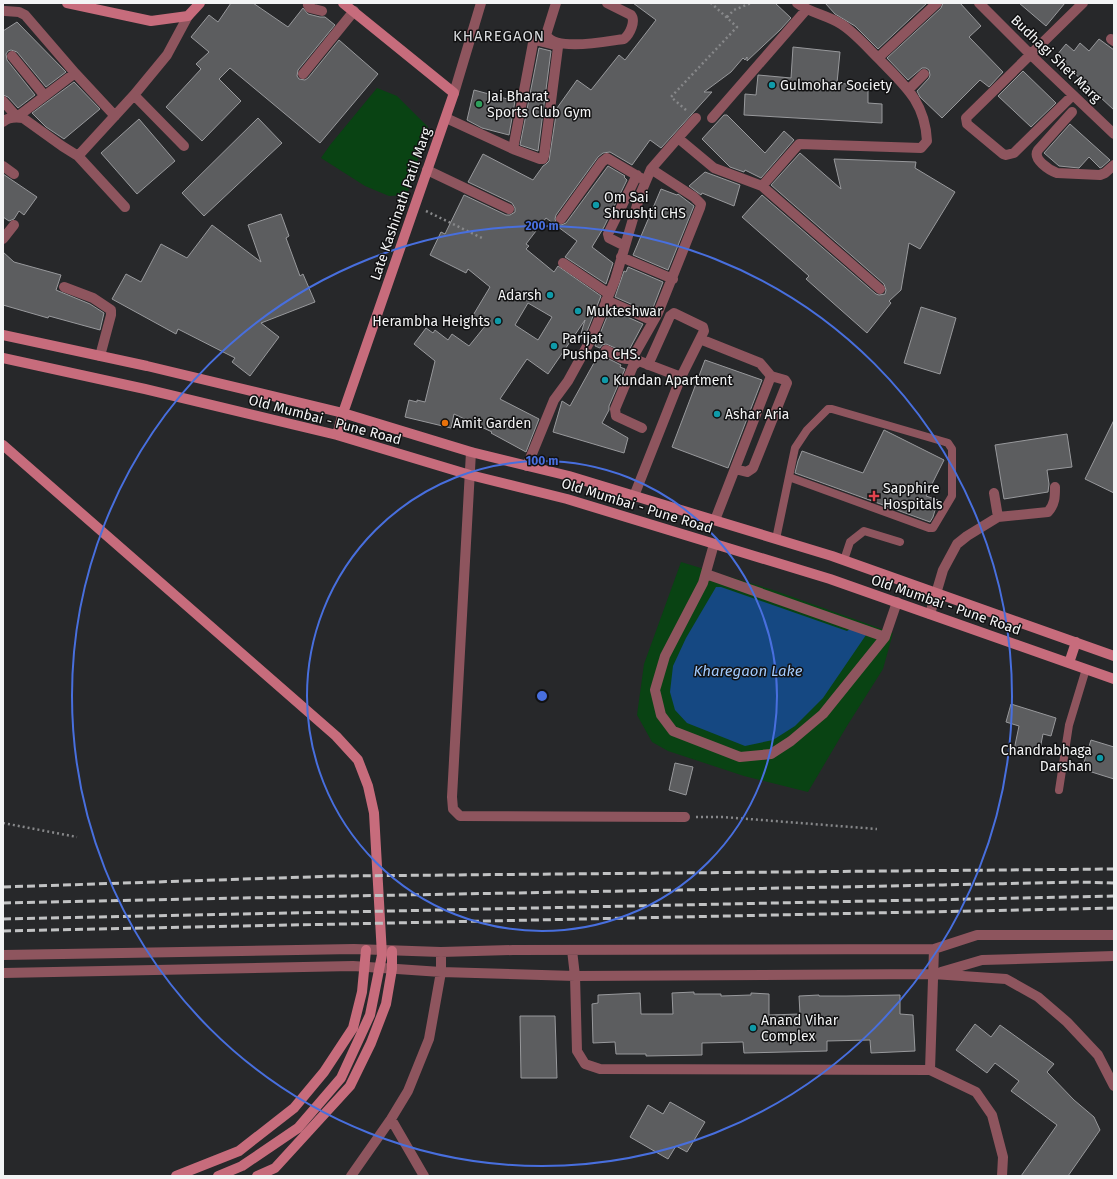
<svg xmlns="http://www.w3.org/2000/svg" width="1117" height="1179" viewBox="0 0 1117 1179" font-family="'Fira Sans',sans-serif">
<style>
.green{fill:#094313}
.water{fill:#154882}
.building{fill:#5c5d5f;stroke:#98999c;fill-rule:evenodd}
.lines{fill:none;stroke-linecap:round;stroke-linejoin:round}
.path{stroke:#87888a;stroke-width:2.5;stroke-dasharray:2 3;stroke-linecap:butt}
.lane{stroke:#8e555e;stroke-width:8}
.street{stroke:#8e555e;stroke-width:10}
.secondary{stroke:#c76c7c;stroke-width:10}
.rail{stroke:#c1c2c3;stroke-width:3;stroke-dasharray:8 4;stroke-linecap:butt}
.ring{fill:none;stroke:#486fde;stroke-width:2}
.culture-dot{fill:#0f9aa8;stroke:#111112;stroke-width:1.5}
.leisure-dot{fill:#2e9e5b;stroke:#111112;stroke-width:1.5}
.food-dot{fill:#e8710a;stroke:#111112;stroke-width:1.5}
.health-dot{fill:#e0444e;stroke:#111112;stroke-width:1.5}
.labels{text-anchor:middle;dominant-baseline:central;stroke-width:3;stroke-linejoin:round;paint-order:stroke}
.street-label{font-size:14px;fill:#f3f4f5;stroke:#111112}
.poi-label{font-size:14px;fill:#f3f4f5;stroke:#111112;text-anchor:start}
.neighbourhood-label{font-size:15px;letter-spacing:1px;fill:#d7d9dc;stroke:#111112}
.water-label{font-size:15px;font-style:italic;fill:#a2cafd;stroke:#111112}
.centre{fill:#486fde;stroke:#111112;stroke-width:2}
.ring-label{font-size:12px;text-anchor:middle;font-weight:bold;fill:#486fde;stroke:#111112;stroke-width:3;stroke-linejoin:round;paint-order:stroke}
</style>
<rect width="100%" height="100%" fill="#27282a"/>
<path class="green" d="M 377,88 L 397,96 L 428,127 L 407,195 L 389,196 L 365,186 L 321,158 L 330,145 Z
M 681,562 L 773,590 L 893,633 L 883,669 L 847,726 L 808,792 L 744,776 L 668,751 L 652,742 L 637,715 L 644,664 Z"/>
<path class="water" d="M 716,587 L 721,587 L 847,631 L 850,629 L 866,635 L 823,698 L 795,726 L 773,740 L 745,746 L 687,723 L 675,710 L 670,692 L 673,666 L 686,638 Z"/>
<path class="building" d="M 231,3 L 253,3 L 288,27 L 303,8 L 308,14 L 320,17 L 325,17 L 335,25 L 298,70 L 297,76 L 299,79 L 305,80 L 308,78 L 339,40 L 378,74 L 320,143 L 230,68 L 219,79 L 241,101 L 202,141 L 166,107 L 201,69 L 196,64 L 209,52 L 191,37 L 209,15 L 218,22 Z
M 633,3 L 775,3 L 791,18 L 780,30 L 747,61 L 747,57 L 745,60 L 743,58 L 731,72 L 704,92 L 712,92 L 661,148 L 650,140 L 632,165 L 610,152 L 603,153 L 598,157 L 556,215 L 555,219 L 557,224 L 561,225 L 566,223 L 608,166 L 625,176 L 624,177 L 627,180 L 604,227 L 592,247 L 613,263 L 606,284 L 565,257 L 577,241 L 546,218 L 526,244 L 529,246 L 526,249 L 554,272 L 558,266 L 601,296 L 584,339 L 580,337 L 585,320 L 548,374 L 527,359 L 500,399 L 539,419 L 526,452 L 491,433 L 492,432 L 454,414 L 451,428 L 405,417 L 409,400 L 417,402 L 417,400 L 425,402 L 435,361 L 414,344 L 426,328 L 433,333 L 435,330 L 448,340 L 452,334 L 469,346 L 486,325 L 472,317 L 490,287 L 468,269 L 466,273 L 430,255 L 441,232 L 445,234 L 464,195 L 506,215 L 510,215 L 515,212 L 515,208 L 512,203 L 468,182 L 483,154 L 533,180 L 543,166 L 546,164 L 549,161 L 557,108 L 577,80 L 591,90 L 619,55 L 625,60 L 656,20 ZM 528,303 L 552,317 L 538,340 L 515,325 Z
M 825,3 L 927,3 L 878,49 L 855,26 L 835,14 Z
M 943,3 L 960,3 L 981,26 L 969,37 L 1003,72 L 989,87 L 980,80 L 942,118 L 920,97 L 917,91 L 929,78 L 930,75 L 929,70 L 926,68 L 922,68 L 908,80 L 887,58 L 941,8 Z
M 1019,3 L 1065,3 L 1046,26 Z
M 17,22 L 66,72 L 46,87 L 17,52 L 11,50 L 8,51 L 6,54 L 7,60 L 35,95 L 18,108 L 8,97 L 3,95 L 3,31 Z
M 1099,39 L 1114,50 L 1114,110 L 1056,56 L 1066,44 L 1074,51 L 1080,43 L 1089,51 Z
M 793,47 L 840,52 L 837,83 L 868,86 L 868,103 L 882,104 L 882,123 L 744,115 L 745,94 L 756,95 L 758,75 L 791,78 Z
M 539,48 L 551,51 L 538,151 L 520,145 Z
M 1023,71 L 1056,103 L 1031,127 L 998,96 Z
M 74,82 L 100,109 L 64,139 L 46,127 L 32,113 Z
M 474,90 L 515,101 L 509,135 L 482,128 L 467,120 Z
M 724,115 L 727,115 L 765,153 L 784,131 L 794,140 L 761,178 L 745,170 L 744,172 L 730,167 L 702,139 Z
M 258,118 L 282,143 L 204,216 L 182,193 Z
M 139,119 L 175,161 L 137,194 L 101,153 Z
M 1070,124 L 1110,160 L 1102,167 L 1100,168 L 1089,157 L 1079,168 L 1059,166 L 1044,153 Z
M 800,153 L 841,189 L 834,159 L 916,162 L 915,168 L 955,192 L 920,249 L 909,243 L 901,290 L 889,301 L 891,303 L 867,333 L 806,279 L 809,276 L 742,217 L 762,195 L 876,294 L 879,295 L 885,294 L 886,290 L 884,284 L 771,185 Z
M 705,172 L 740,185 L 734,206 L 702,193 L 701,195 L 689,186 Z
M 3,174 L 37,197 L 24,215 L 19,211 L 14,219 L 9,221 L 3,217 Z
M 661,189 L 677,195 L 678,194 L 694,206 L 668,270 L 633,255 Z
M 281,214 L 289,236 L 286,238 L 300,276 L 303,274 L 315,302 L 261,323 L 279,337 L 250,376 L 232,362 L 235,358 L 178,329 L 176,334 L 112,299 L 126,274 L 141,282 L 161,244 L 187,258 L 212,225 L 261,262 L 248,225 Z
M 3,252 L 14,262 L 61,275 L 56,290 L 90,304 L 104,313 L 100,330 L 49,316 L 48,318 L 3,305 Z
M 628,267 L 663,282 L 651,313 L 615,297 L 624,271 L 626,272 Z
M 921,307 L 956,318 L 940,374 L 904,363 Z
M 610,309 L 643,324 L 628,352 L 622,351 L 606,344 L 602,345 L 600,348 L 595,346 Z
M 600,352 L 603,356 L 621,365 L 620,367 L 625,369 L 609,406 L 609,410 L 602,423 L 628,438 L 624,453 L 553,432 L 562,401 L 570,406 Z
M 705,360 L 762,380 L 728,468 L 672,447 Z
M 1114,420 L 1114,493 L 1085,479 Z
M 884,430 L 944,460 L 926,496 L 938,500 L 933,517 L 930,522 L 795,473 L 798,461 L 802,451 L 863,473 Z
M 1067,434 L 1072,467 L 1047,470 L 1049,484 L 1048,492 L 1004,499 L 995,445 Z
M 1011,704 L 1056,718 L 1051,736 L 1043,734 L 1039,754 L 1014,750 L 1019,726 L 1006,722 Z
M 1091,740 L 1114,747 L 1114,779 L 1082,769 Z
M 675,763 L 693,767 L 686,795 L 669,790 Z
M 694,992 L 694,994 L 721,994 L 721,996 L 751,995 L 751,993 L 769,994 L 769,1015 L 800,1014 L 799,996 L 819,995 L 819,996 L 846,996 L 900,995 L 900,1014 L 913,1015 L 915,1051 L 871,1053 L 870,1040 L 827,1041 L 827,1051 L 744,1053 L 743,1042 L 702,1043 L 702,1055 L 646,1056 L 646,1054 L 616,1054 L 615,1042 L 593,1043 L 592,1004 L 598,1003 L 598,995 L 640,993 L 641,1014 L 673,1014 L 672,993 Z
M 520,1016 L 555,1016 L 557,1078 L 521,1078 Z
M 975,1024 L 991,1037 L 1000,1025 L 1054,1064 L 1047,1072 L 1074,1100 L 1094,1117 L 1100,1130 L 1068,1176 L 1021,1176 L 1057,1125 L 1011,1091 L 1019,1081 L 995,1063 L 987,1073 L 956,1050 Z
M 670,1102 L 705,1122 L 687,1152 L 676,1146 L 668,1159 L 630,1137 L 648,1105 L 663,1114 Z"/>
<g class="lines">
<path class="path" d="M 727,17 L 734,10 L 751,3
M 686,110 L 671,97 L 737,27 L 711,3
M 426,211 L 484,239
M 696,817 L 723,817 L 877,829
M 3,823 L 77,837"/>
<path class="lane" d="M 776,539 L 795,448 L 807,430 L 828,409 L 832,409 L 945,442 L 948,443 L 952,449 L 952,496 L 933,528 L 929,528 L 789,477
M 844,560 L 850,542 L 864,531 L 900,542
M 1059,790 L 1069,725 L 1086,669"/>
<path class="street" d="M 310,3 L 308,5 L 310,8 L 322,11
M 556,3 L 546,35 C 556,52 607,41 624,39 C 630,34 636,21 631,15 L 607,3
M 797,3 C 810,13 827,15 841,24 C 854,32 867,47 878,58
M 979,3 L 1031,55 L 1114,134
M 5,11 L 19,12 L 25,15 L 75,73
M 1111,39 L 1114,41
M 535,40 L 555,45 L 558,47 L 544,156 L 543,159 L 540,159 L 513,149 L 533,43 Z
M 12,56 L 44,95
M 303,74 L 354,11
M 908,90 L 924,74
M 454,93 L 481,3
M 134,95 L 184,146
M 1073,95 L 1014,153 L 1006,155 L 1003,154 L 967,124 L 966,118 L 1083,3
M 3,101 L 17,117 L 75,73 L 115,116
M 1072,112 L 1038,150 C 1032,159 1049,170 1057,173 L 1100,175 L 1105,173 L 1114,165
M 446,118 L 513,149
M 712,118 L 806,10
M 3,122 C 8,117 16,117 23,118 L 62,146 L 78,156
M 678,138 L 696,118
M 3,166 L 14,174
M 427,170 L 509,209
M 762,186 L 799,144 L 921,148 L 927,141 C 925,101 904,85 878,58 L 937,3
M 125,207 L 78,156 L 134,95 L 167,55 L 188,16
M 561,219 L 602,162 L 607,158 L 646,181
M 3,239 L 14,225
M 625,246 L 609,238 L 608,234 L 637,175
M 621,257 L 673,279
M 563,263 L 609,294
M 64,287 L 93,298 L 111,310 L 111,315 L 100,356
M 606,300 L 653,321
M 606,350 C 614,354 626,363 633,357 L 658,313 L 700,208 L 701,204 L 694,197 L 651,169
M 648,365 L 670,316 L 674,313 L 703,327 L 704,331 L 700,339
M 642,428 L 616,416 L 615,409 L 633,366 L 639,361 L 681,377
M 471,452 L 452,797 L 453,809 L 460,816 L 685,817
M 527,466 L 554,400 L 568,381 L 590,341 L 615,280 L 640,195 L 651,169 L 678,138 L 714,168 L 762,186 L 880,289
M 735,469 L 747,472 L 753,468 L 787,383 L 785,380 L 771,376
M 994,493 L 998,517
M 634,496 L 681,377 L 700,339 L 760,363 L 771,376 L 715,520
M 706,574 L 885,637 L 823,714 L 791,741 L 771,754 L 740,757 L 673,731 L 661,715 L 655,690 L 665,656 L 703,583 L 714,544
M 930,614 L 943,570 L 957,544 L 967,536 L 998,517 L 1048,512 C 1055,504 1055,497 1055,487
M 885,637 L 897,602
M 572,950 L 575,976 L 577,1051 L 585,1064 L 600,1069 L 930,1070 L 976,1092 L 992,1115 L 1003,1157 L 1002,1176
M 3,955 L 354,949 L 441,952 L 513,950 L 934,949 L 977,935 L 1114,935
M 941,972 L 982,960 L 1114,956
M 3,973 L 353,966 L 441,972 L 575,976 L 933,974 L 1006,979 L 1038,997 L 1067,1022 L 1098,1055 L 1114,1086
M 930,1070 L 934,949
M 391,1119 L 424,1176
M 351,1176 L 391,1119 L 408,1091 L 429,1039 L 441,972 L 441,952"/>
<path class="secondary" d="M 67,3 L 151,21 L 188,16 L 200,3
M 3,335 L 147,366 L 343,413 L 471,452 L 569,476 L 832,556 L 1114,656
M 3,358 L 145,389 L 337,435 L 470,475 L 567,499 L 830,579 L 1114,679
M 337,435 L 343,413 L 454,93 L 343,3
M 3,445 L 336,736 L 358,760 L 368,786 L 374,813 L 382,955 L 370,1015 L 341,1078 L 298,1128 L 242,1166 L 218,1176
M 1069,663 L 1076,642
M 176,1176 L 239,1151 L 294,1108 L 324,1072 L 353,1028 L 362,992 L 366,950
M 257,1176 L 275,1168 L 350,1086 L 371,1043 L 386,1004 L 392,969 L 392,951"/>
<path class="rail" d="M 3,887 L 338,876 L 1114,869
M 3,903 C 361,895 720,890 1078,882 L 1114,883
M 3,919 L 1114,896
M 3,931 L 1114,908"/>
</g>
<g class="ring">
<circle cx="542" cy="696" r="235"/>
<circle cx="542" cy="696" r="470"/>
</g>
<g class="culture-dot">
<circle cx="772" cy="85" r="4"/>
<circle cx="596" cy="205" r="4"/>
<circle cx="550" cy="295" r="4"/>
<circle cx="578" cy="311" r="4"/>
<circle cx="498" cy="321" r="4"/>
<circle cx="554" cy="346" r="4"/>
<circle cx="605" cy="380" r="4"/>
<circle cx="717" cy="414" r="4"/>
<circle cx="1100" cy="758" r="4"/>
<circle cx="753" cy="1028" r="4"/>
</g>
<circle class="leisure-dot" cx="479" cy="104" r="4"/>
<circle class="food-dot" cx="445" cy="423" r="4"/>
<path class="health-dot" d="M872 490h4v4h4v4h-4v4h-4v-4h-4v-4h4z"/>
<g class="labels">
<g class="street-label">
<text transform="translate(1056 59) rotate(44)">Budhagi Shet Marg</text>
<text transform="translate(401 204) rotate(-71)">Late Kashinath Patil Marg</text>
<text transform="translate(325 420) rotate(15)">Old Mumbai - Pune Road</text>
<text transform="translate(637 506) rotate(17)">Old Mumbai - Pune Road</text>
<text transform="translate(946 605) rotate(19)">Old Mumbai - Pune Road</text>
</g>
<g class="poi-label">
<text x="780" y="85">Gulmohar Society</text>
<text x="487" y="96">Jai Bharat<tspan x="487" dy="16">Sports Club Gym</tspan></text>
<text x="604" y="197">Om Sai<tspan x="604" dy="16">Shrushti CHS</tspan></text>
<text x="542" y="295" text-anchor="end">Adarsh</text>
<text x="586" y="311">Mukteshwar</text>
<text x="490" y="321" text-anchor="end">Herambha Heights</text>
<text x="562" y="338">Parijat<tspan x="562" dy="16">Pushpa CHS.</tspan></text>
<text x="613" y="380">Kundan Apartment</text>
<text x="725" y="414">Ashar Aria</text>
<text x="453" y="423">Amit Garden</text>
<text x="883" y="488">Sapphire<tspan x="883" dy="16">Hospitals</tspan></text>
<text x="1092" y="750" text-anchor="end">Chandrabhaga<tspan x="1092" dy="16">Darshan</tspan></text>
<text x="761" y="1020">Anand Vihar<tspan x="761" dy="16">Complex</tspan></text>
</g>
<g class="neighbourhood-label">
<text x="499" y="36">KHAREGAON</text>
</g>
<g class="water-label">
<text x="748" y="671">Kharegaon Lake</text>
</g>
</g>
<circle cx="542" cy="696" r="6" class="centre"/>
<g class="ring-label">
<text x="542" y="230">200 m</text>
<text x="542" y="465">100 m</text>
</g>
<rect width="1117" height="1179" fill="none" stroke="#f3f4f5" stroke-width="8"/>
</svg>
